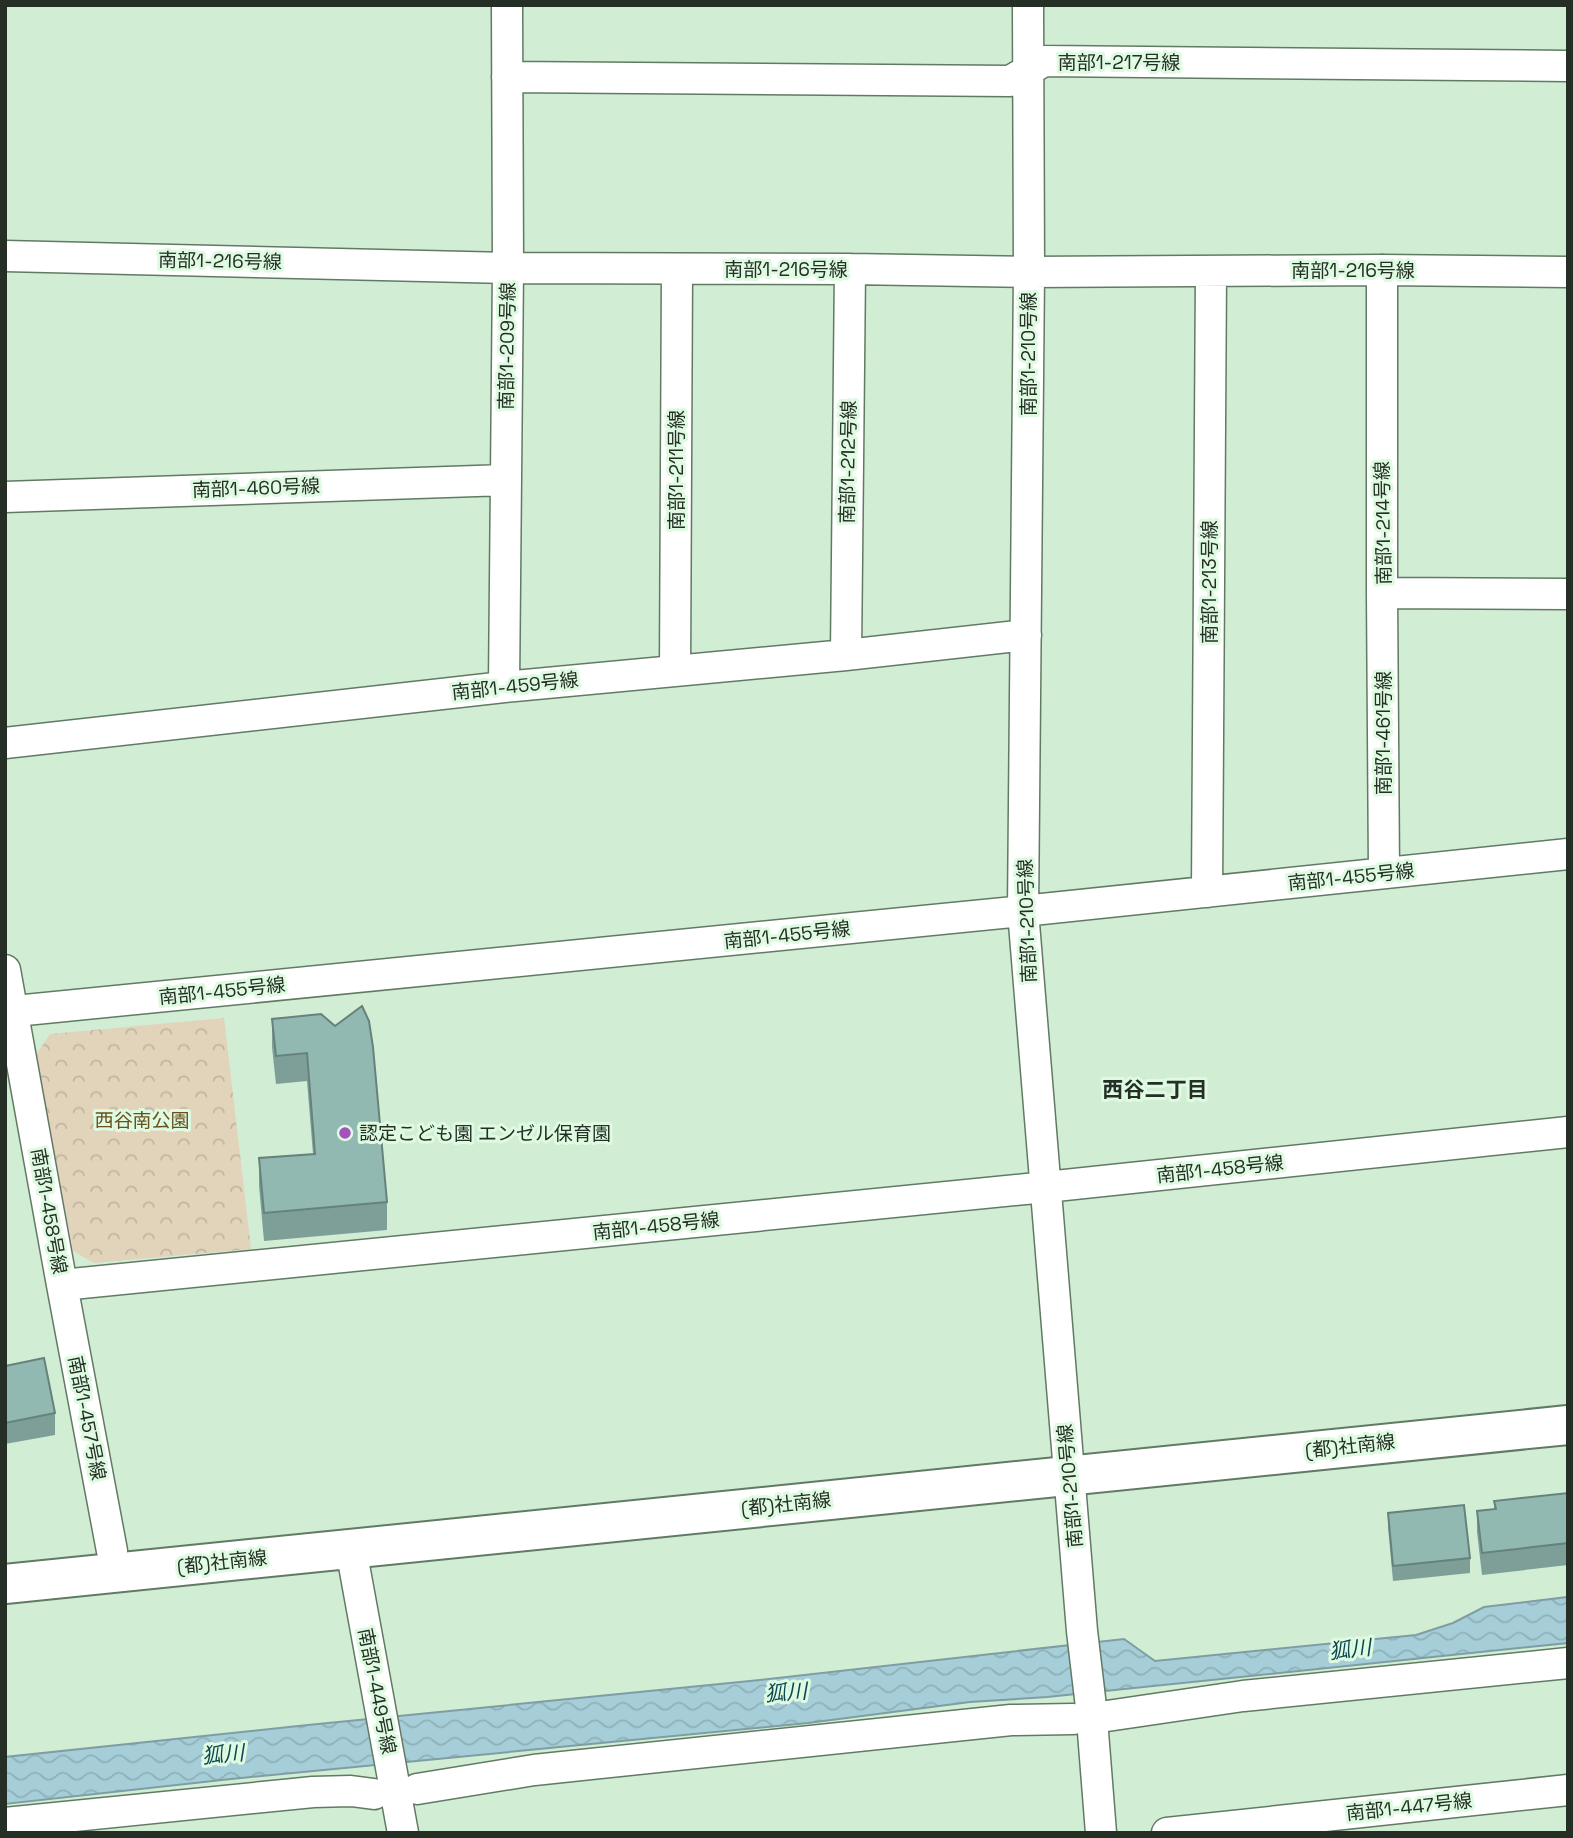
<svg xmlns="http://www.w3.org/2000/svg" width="1573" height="1838" viewBox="0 0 1573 1838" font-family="'Space Grotesk','Noto Sans JP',sans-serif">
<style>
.park{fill:url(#park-crowns)}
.water{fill:url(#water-waves);stroke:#7f9ea3;stroke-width:2}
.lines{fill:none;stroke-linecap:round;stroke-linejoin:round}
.street-casing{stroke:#617a64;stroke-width:33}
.secondary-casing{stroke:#617a64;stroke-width:42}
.street{stroke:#fff;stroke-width:30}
.secondary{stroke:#fff;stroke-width:38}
.wall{fill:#7d9f98}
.building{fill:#91b9b1;stroke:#66827c;stroke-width:2}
.poi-dot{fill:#a551c0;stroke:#defae1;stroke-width:2.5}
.labels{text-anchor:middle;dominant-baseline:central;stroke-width:6;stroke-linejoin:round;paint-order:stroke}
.street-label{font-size:19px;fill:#252f26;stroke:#defae1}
.park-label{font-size:19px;fill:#6a501e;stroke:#defae1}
.poi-label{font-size:19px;fill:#252f26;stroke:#defae1;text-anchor:start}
.neighbourhood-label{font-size:21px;font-weight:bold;fill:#252f26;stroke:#defae1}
.water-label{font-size:21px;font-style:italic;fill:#0c4652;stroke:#defae1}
</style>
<defs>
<pattern id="park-crowns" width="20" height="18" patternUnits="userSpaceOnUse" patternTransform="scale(1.75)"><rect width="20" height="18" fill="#e2d3bb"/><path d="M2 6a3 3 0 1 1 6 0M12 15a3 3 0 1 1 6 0" fill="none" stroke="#c2b5a1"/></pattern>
<pattern id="water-waves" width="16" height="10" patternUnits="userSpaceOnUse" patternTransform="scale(1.75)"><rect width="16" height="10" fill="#a6ced8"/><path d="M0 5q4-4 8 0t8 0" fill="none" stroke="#8fb1b9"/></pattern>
</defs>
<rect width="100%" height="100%" fill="#d1edd4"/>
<path class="park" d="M 224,1018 L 251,1249 L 94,1263 L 73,1251 L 36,1055 L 50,1034 Z"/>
<path class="water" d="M 1568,1597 L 1568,1643 L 1047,1697 L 970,1702 L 808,1723 L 231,1779 L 5,1804 L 5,1757 L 298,1726 L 750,1681 L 1124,1639 L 1155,1661 L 1416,1635 L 1453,1623 L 1484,1607 Z"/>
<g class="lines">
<defs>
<path id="street" d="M 1028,5 L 1029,272 L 1023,911 L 1082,1631 L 1091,1707 L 1101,1833
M 507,77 L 1010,81 L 1044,61 L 1568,66
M 5,256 L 508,268 L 850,269 L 1029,272 L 1382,270 L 1568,272
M 1382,270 L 1382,593 L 1568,594
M 5,497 L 506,480
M 1382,593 L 1384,873
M 846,655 L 850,269
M 675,671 L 677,269
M 504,687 L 508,268 L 507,5
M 5,743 L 504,687 L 846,655 L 1026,635
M 1207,892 L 1211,271
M 5,970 L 62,1285 L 1046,1187 L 1568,1132
M 5,1012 L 1023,911 L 1568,854
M 62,1285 L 112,1551
M 351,1549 L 403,1833
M 1107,1716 L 1243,1696 L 1568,1663
M 417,1789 L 534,1770 L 1011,1720 L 1073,1719
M 5,1823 L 313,1792 L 351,1791 L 374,1794
M 1167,1833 L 1568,1790"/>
<path id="secondary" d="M 5,1584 L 1568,1425"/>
</defs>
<use href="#street" class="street-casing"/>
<use href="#secondary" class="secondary-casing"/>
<use href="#street" class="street"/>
<use href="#secondary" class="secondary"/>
</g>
<path class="wall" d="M 321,1014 L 387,1202 L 387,1230 L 264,1241 L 259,1186 L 259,1158 L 313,1154 L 307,1081 L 276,1084 L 272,1047 L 272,1019 Z
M 5,1366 L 55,1413 L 55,1435 L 5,1444 Z
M 1568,1493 L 1568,1565 L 1482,1575 L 1477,1532 L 1477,1511 L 1494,1509 L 1494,1501 Z
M 1388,1513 L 1470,1558 L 1470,1573 L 1393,1581 L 1388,1527 Z"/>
<path class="building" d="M 362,1006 L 369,1021 L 373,1047 L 387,1202 L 264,1213 L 259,1158 L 315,1154 L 307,1053 L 276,1056 L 272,1019 L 321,1014 L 335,1026 Z
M 44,1358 L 55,1413 L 5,1423 L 5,1366 Z
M 1568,1493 L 1568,1543 L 1482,1553 L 1477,1511 L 1496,1509 L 1494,1501 Z
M 1464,1505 L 1470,1558 L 1393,1566 L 1388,1513 Z"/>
<circle class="poi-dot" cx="345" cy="1133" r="7"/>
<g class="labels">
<g class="street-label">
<text x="1119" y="62">南部1-217号線</text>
<text transform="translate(220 261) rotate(1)">南部1-216号線</text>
<text x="786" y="269">南部1-216号線</text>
<text x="1353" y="270">南部1-216号線</text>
<text transform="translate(507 346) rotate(-89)">南部1-209号線</text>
<text transform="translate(1028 354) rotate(-90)">南部1-210号線</text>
<text transform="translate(848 462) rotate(-89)">南部1-212号線</text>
<text transform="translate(676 470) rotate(-90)">南部1-211号線</text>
<text transform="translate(256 488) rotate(-2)">南部1-460号線</text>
<text transform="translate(1383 523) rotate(-91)">南部1-214号線</text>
<text transform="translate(1209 582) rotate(-90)">南部1-213号線</text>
<text transform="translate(515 686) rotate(-6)">南部1-459号線</text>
<text transform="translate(1383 733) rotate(-90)">南部1-461号線</text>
<text transform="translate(1351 877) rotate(-6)">南部1-455号線</text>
<text transform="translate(1027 921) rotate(-92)">南部1-210号線</text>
<text transform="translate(787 935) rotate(-6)">南部1-455号線</text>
<text transform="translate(222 991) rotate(-6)">南部1-455号線</text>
<text transform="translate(1220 1169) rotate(-6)">南部1-458号線</text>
<text transform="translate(49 1211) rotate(80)">南部1-458号線</text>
<text transform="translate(656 1226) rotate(-6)">南部1-458号線</text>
<text transform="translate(87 1418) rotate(79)">南部1-457号線</text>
<text transform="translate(1350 1446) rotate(-6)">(都)社南線</text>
<text transform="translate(1070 1486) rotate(-95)">南部1-210号線</text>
<text transform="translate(786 1504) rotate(-6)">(都)社南線</text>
<text transform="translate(222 1562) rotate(-6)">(都)社南線</text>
<text transform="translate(377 1691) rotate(79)">南部1-449号線</text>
<text transform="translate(1409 1807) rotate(-6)">南部1-447号線</text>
</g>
<g class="park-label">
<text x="142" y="1120">西谷南公園</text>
</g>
<g class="poi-label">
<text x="359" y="1133">認定こども園 エンゼル保育園</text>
</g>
<g class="neighbourhood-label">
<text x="1155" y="1089">西谷二丁目</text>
</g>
<g class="water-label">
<text transform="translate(1350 1649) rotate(-6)">狐川</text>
<text transform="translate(786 1692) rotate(-4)">狐川</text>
<text transform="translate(223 1754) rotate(-5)">狐川</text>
</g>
</g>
<rect width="1573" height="1838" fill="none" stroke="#252f26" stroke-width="14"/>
</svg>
